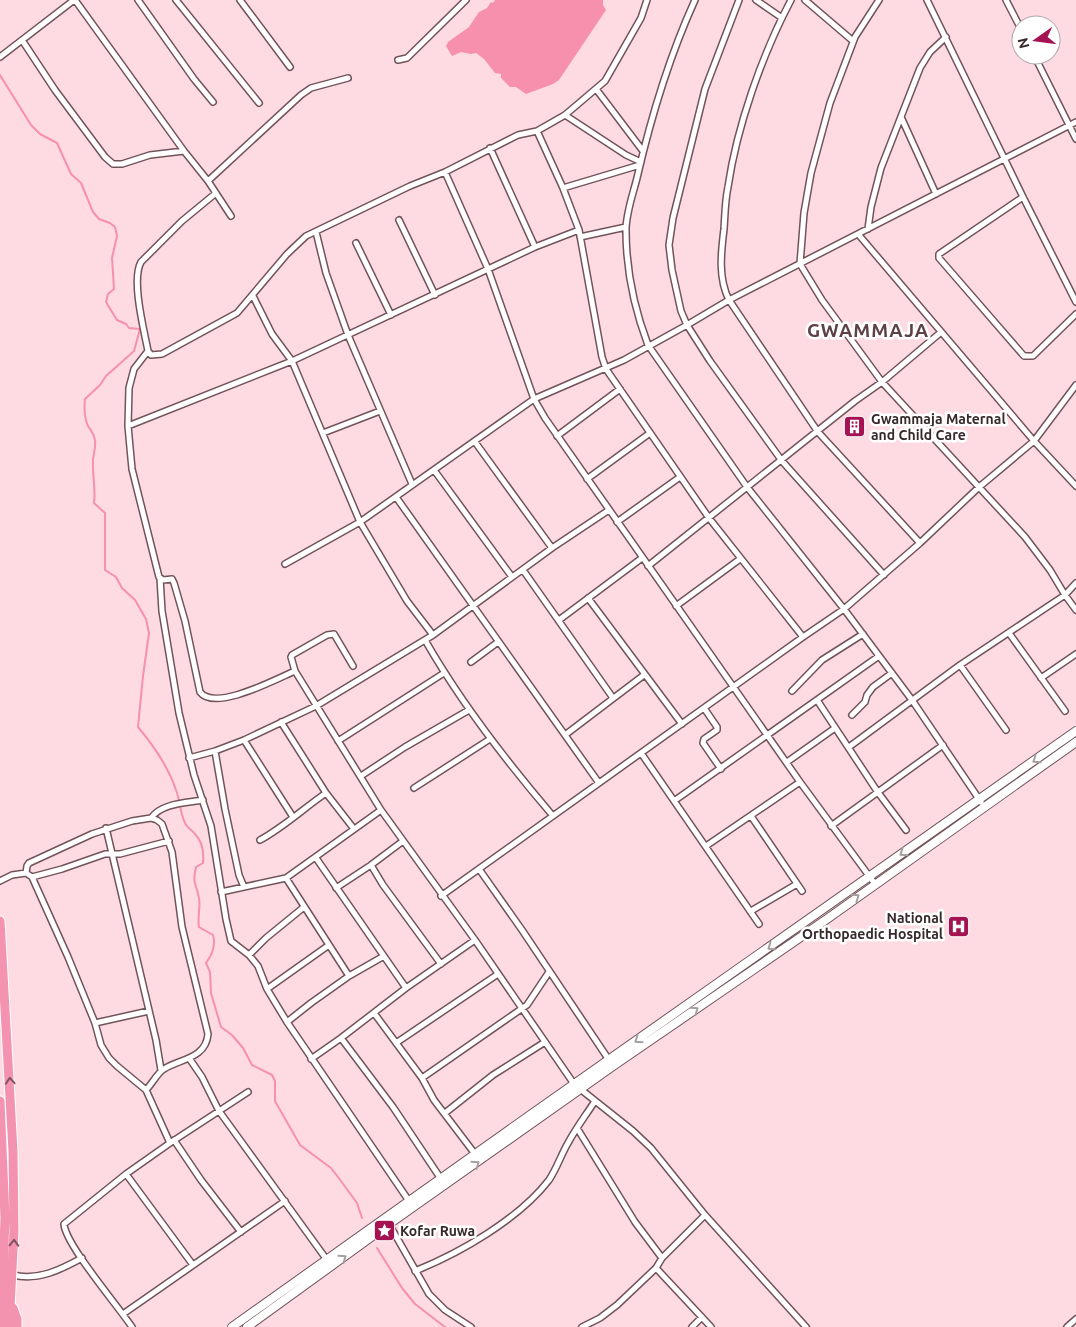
<svg xmlns="http://www.w3.org/2000/svg" width="1076" height="1327" viewBox="0 0 1076 1327" font-family="Ubuntu,sans-serif">
<style>
.water{fill:#f690ac}
.lines{fill:none;stroke-linecap:round;stroke-linejoin:round}
.stream{stroke:#f690ac;stroke-width:2}
.minor-casing{stroke:#71545a;stroke-width:8}
.secondary-casing{stroke:#71545a;stroke-width:10}
.trunk-casing{stroke:#fff;stroke-width:11}
.minor{stroke:#fff;stroke-width:5}
.secondary{stroke:#fff;stroke-width:8}
.trunk{stroke:#f493b0;stroke-width:9}
.oneway{stroke:#a59fa0}
.oneway2{stroke:#825361}
.labels{text-anchor:middle;dominant-baseline:central;stroke-width:5;stroke-linejoin:round;paint-order:stroke}
.poi-label{font-size:14px;font-weight:bold;fill:#36292c;stroke:#fff;text-anchor:start}
.district-label{font-size:19px;font-weight:bold;letter-spacing:1px;fill:#5d4147;stroke:#fff}
</style>
<rect width="100%" height="100%" fill="#fedbe2"/>
<path class="water" d="M 495,0 L 603,0 L 603,5 L 606,10 L 559,80 L 553,84 L 526,94 L 516,87 L 510,87 L 501,78 L 501,74 L 495,73 L 484,59 L 476,53 L 471,54 L 461,52 L 452,56 L 446,46 L 448,42 L 469,27 L 479,12 L 487,8 L 491,2 L 493,3 Z"/>
<g class="lines">
<path class="stream" d="M 0,75 L 31,125 L 40,134 L 57,143 L 71,174 L 81,183 L 93,212 L 99,219 L 110,223 L 115,227 L 117,236 L 112,258 L 114,289 L 108,294 L 106,302 L 117,320 L 126,324 L 129,328 L 140,329 L 134,351 L 106,376 L 100,385 L 85,399 C 84,408 84,417 88,426 C 91,431 94,433 95,440 C 96,446 94,453 93,459 C 92,474 96,488 94,503 L 105,513 L 105,570 L 116,577 L 122,588 L 135,600 L 146,619 L 149,633 L 143,676 L 138,727 C 154,746 168,766 176,790 C 180,800 180,813 185,823 C 187,828 192,830 195,834 C 203,842 204,852 203,863 L 196,867 C 192,885 196,882 199,898 C 201,907 197,917 199,927 L 213,935 C 216,945 212,955 206,963 L 210,972 L 211,993 L 221,1027 L 232,1035 L 243,1048 L 252,1065 L 272,1075 L 275,1081 L 275,1101 L 300,1145 L 331,1168 L 338,1177 L 357,1203 L 362,1218
M 377,1248 L 402,1288 L 415,1304 L 445,1327"/>
<defs>
<path id="minor" d="M 75,0 L 184,151 L 208,181 L 231,216
M 138,0 L 194,79 L 213,102
M 176,0 L 259,103
M 240,0 L 290,67
M 695,0 C 669,57 651,117 637,178 C 633,194 626,213 626,230 C 626,270 634,308 648,345 L 747,487 L 844,609 L 912,700 L 981,802
M 739,0 L 705,89 L 673,218 L 669,245 L 672,270 L 681,311 L 687,325 L 710,361 L 782,461 L 884,575
M 756,0 L 782,18
M 791,0 C 762,55 737,126 728,187 C 725,201 725,215 724,229 C 721,253 718,278 729,300 L 818,432 L 920,543
M 805,0 L 853,41
M 879,0 L 855,37 L 830,103 L 811,173 L 804,213 L 800,264 L 822,300 L 882,382 L 1025,537 L 1050,570 L 1065,595 L 1076,610
M 927,0 L 1023,197 L 1076,302
M 1006,0 L 1021,29
M 22,40 L 55,90 L 105,157 L 113,164 L 122,164 L 150,155 L 184,151
M 1034,55 L 1076,139
M 0,57 L 74,0
M 398,60 L 407,58 L 466,0
M 596,89 L 643,151
M 565,115 L 626,155 L 641,162
M 901,117 L 936,194
M 537,131 L 563,188 L 579,230 L 602,357 L 606,369 L 709,518 L 803,637
M 490,148 L 535,247
M 445,172 L 488,269 L 534,399 L 545,418 L 800,782 L 875,884
M 208,181 L 301,95 L 311,88 L 348,78
M 563,188 L 640,165
M 216,193 L 182,221 L 141,262 C 131,280 144,330 148,351 L 151,355 L 162,354 L 237,313 L 287,254 L 306,236 L 410,186 L 445,172 L 518,135 L 537,131 L 565,115 L 605,81 L 641,18 L 647,0
M 1023,197 L 939,254 L 939,258 L 1024,356 L 1033,356 L 1076,314
M 399,220 L 435,295
M 868,229 L 871,207 L 881,168 L 920,68 L 930,52 L 946,37
M 316,232 L 326,273 L 348,335 L 412,484
M 858,234 L 1034,441 L 1076,486
M 580,237 L 626,227
M 356,243 L 391,315
M 253,296 L 272,334 L 292,361 L 360,522 L 407,601 L 433,635
M 148,351 L 134,369 L 129,388 L 128,426 L 132,469 L 159,577 L 163,580 L 172,579 L 174,583 L 185,621 L 200,692 C 215,712 276,679 295,671
M 128,426 L 292,361 L 535,247 L 579,230
M 323,433 L 380,411
M 557,436 L 620,389
M 475,442 L 552,548
M 434,470 L 512,577
M 587,479 L 650,433
M 396,497 L 599,783
M 617,522 L 680,477
M 285,564 L 360,522 L 534,399 L 624,360 L 687,325 L 729,300 L 1076,122
M 648,566 L 855,401 L 882,382 L 940,333
M 523,570 L 613,698
M 160,578 L 162,611 L 179,713 L 194,775 L 211,826 L 226,919 L 231,941 L 249,955 L 258,966 L 267,989 L 287,1022 L 409,1201
M 588,598 L 682,724
M 676,606 L 740,559
M 559,620 L 642,558
M 1009,633 L 1065,711
M 425,640 C 461,703 506,761 553,816
M 471,662 L 498,642
M 960,665 L 1006,730
M 353,666 L 334,634 L 327,635 L 292,655 L 291,657 L 295,671 L 381,810 L 475,940 L 574,1084 L 633,1131 L 651,1148 L 705,1215 L 806,1327
M 1041,678 L 1076,654
M 792,691 L 822,660 L 863,634
M 817,700 L 877,791 L 906,830
M 704,708 L 717,727 L 717,730 L 704,739 L 703,743 L 721,769
M 852,715 L 865,702 L 867,695 L 873,687 L 892,673
M 281,722 L 326,793
M 565,735 L 644,675
M 244,740 L 293,817
M 338,741 L 444,673
M 849,747 L 960,665 L 1065,595 L 1076,583
M 641,753 L 759,924
M 189,758 L 215,751
M 787,762 L 835,728
M 361,776 L 405,747 L 469,710
M 414,788 L 490,739
M 674,801 L 879,656
M 751,816 L 802,891
M 151,818 C 162,803 186,803 203,800
M 831,826 L 943,745
M 106,828 L 156,1040 L 161,1070
M 260,840 C 284,827 304,808 326,793 L 354,829
M 706,846 L 800,782
M 316,858 L 406,988
M 371,865 L 383,885 L 441,964
M 479,869 L 522,930 L 609,1060
M 26,873 L 27,866 L 29,863 L 92,834 L 132,821 L 151,818 L 157,820 L 162,824 L 172,852 L 182,927 L 208,1034 C 206,1059 179,1059 164,1069 C 158,1072 152,1084 146,1090
M 32,877 L 62,869 L 105,854 L 120,854 L 169,841
M 286,878 L 349,976 L 384,956
M 0,881 L 12,875 L 26,873 L 32,877 L 68,957 L 95,1023 L 101,1045 L 109,1058 L 117,1066 L 146,1090 L 170,1143
M 244,887 L 239,875 L 225,809 L 215,751 L 244,740 L 316,706 L 433,635 L 552,548 L 609,510
M 336,888 L 371,865 L 403,841
M 221,892 L 286,878 L 381,810
M 441,896 L 803,637 L 844,609 L 920,543 L 978,488 L 1034,441 L 1076,385
M 751,911 L 797,884
M 249,955 L 266,938 L 304,907
M 267,989 L 329,945
M 374,1013 L 422,1078 L 434,1100 L 475,1154
M 287,1022 L 311,1003 L 349,976
M 95,1023 L 149,1011
M 341,1038 L 393,1107 L 441,1179
M 396,1043 L 498,974
M 189,1058 L 202,1077 L 219,1111 L 327,1260
M 311,1059 L 341,1038 L 406,988 L 475,940
M 422,1078 L 527,1005 L 549,972
M 445,1113 L 493,1075 L 545,1042
M 577,1128 L 635,1222 L 662,1258
M 174,1140 L 201,1180 L 241,1232
M 126,1174 L 193,1265
M 389,1224 L 429,1294 L 445,1310 L 471,1327
M 656,1268 L 711,1327
M 415,1271 C 460,1253 519,1219 549,1180 C 557,1168 561,1155 568,1143 C 576,1128 586,1115 595,1101
M 13,1275 C 38,1281 60,1270 82,1258
M 123,1314 L 285,1201
M 132,1327 C 118,1306 65,1244 64,1224 L 126,1174 L 170,1143 L 248,1092
M 582,1327 L 600,1318 L 617,1305 L 656,1268 L 662,1258 L 705,1215
M 692,1327 L 702,1317
M 1067,1327 L 1076,1319"/>
<path id="secondary" d="M 232,1327 L 533,1113 L 1076,731
M 247,1327 L 389,1224 L 613,1066 L 827,919 L 1076,742"/>
<path id="trunk" d="M 0,921 L 13,1151 L 14,1231 L 9,1327
M 0,1101 L 5,1218 L 1,1327
M 13,1308 L 17,1319 L 17,1327"/>
</defs>
<use href="#minor" class="minor-casing"/>
<use href="#secondary" class="secondary-casing"/>
<use href="#trunk" class="trunk-casing"/>
<use href="#minor" class="minor"/>
<use href="#secondary" class="secondary"/>
<use href="#trunk" class="trunk"/>
</g>
<defs><path id="oneway-chevron" d="M-2-3.5L2.5 0L-2 3.5" fill="none" stroke-width="1.6" stroke-linecap="round" stroke-linejoin="round" transform="scale(1.25)"/></defs>
<g class="oneway">
<use href="#oneway-chevron" transform="translate(1036 760) rotate(145)"/>
<use href="#oneway-chevron" transform="translate(903 853) rotate(145)"/>
<use href="#oneway-chevron" transform="translate(856 897) rotate(-35)"/>
<use href="#oneway-chevron" transform="translate(771 947) rotate(145)"/>
<use href="#oneway-chevron" transform="translate(695 1010) rotate(-35)"/>
<use href="#oneway-chevron" transform="translate(638 1040) rotate(145)"/>
<use href="#oneway-chevron" transform="translate(476 1164) rotate(-35)"/>
<use href="#oneway-chevron" transform="translate(343 1258) rotate(-35)"/>
</g>
<g class="oneway2">
<use href="#oneway-chevron" transform="translate(10 1081) rotate(-94)"/>
<use href="#oneway-chevron" transform="translate(14 1243) rotate(-88)"/>
</g>
<defs>
<symbol id="building-square" viewBox="-11 -11 22 22"><rect x="-9" y="-9" width="18" height="18" rx="4" fill="#a41251" stroke="#fff"/><path d="M-4-6H4V6H1V3H-1V6H-4ZM-2.5-4.3h1.7v1.8h-1.7ZM.8-4.3h1.7v1.8H.8ZM-2.5-1h1.7V.8h-1.7ZM.8-1h1.7V.8H.8Z" fill="#fff"/></symbol>
<symbol id="hospital-square" viewBox="-11 -11 22 22"><rect x="-9" y="-9" width="18" height="18" rx="4" fill="#a41251" stroke="#fff"/><path d="M-5-5h3v3.5h4V-5h3V5h-3V1.5h-4V5h-3Z" fill="#fff"/></symbol>
<symbol id="sight-square" viewBox="-11 -11 22 22"><rect x="-9" y="-9" width="18" height="18" rx="4" fill="#a41251" stroke="#fff"/><path d="M0-6L1.8-2.2L6-1.7L2.9 1.2L3.7 5.4L0 3.3L-3.7 5.4L-2.9 1.2L-6-1.7L-1.8-2.2Z" fill="#fff"/></symbol>
</defs>
<g fill-rule="evenodd">
<use href="#building-square" x="842" y="414" width="25" height="25"/>
<use href="#hospital-square" x="946" y="914" width="25" height="25"/>
<use href="#sight-square" x="372" y="1218" width="25" height="25"/>
</g>
<g class="labels">
<g class="poi-label">
<text x="871" y="419">Gwammaja Maternal<tspan x="871" dy="16">and Child Care</tspan></text>
<text x="943" y="918" text-anchor="end">National<tspan x="943" dy="16">Orthopaedic Hospital</tspan></text>
<text x="400" y="1231">Kofar Ruwa</text>
</g>
<g class="district-label">
<text x="868" y="330">GWAMMAJA</text>
</g>
</g>
<g transform="translate(1036 40) rotate(256)"><circle r="24" fill="#ffffff" stroke="#afa9ab"/>
<path d="M0-4L9 19L0 12L-9 19Z" fill="#a41251"/>
<text y="-8" font-size="14" font-weight="bold" text-anchor="middle" fill="#36292c">N</text>
</g>
</svg>
